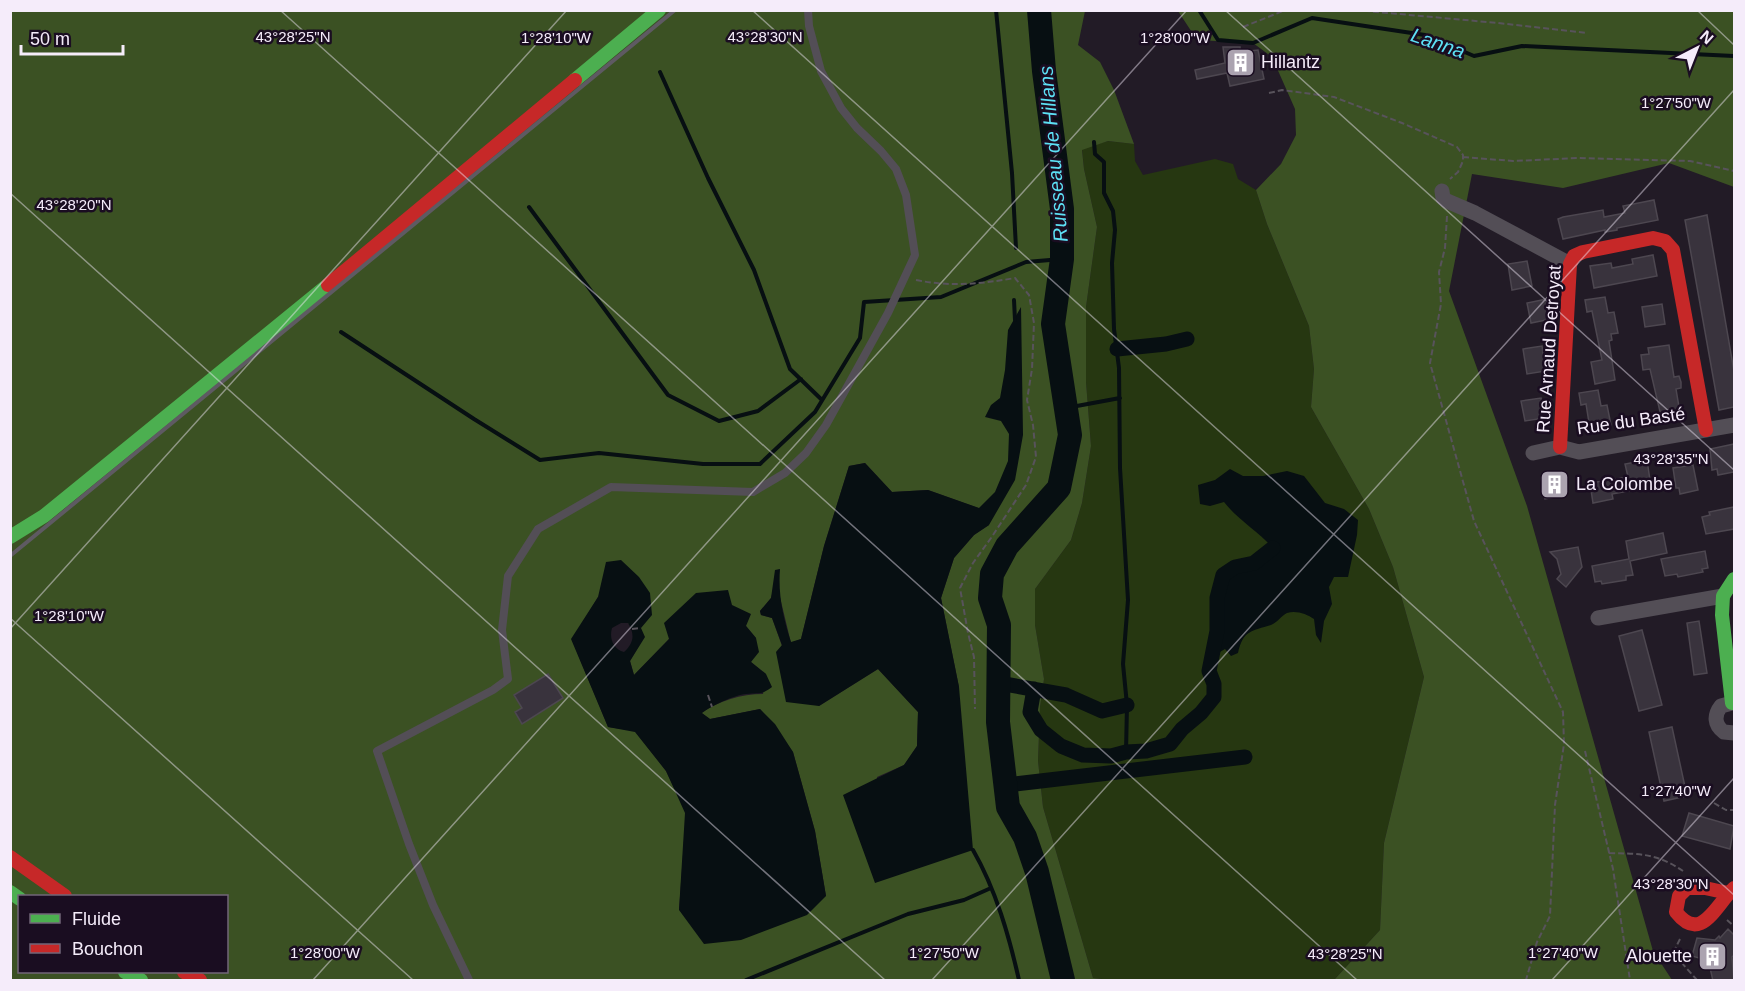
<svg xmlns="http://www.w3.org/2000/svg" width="1745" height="991" viewBox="0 0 1745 991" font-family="Arial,sans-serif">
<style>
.green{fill:#263711}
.forest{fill:#3b5123;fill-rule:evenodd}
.water{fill:#070f12;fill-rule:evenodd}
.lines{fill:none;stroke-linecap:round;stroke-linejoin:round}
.stream{stroke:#070f12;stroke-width:4}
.canal{stroke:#070f12;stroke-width:15}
.river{stroke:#070f12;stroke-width:24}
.building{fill:#39333d;stroke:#4d4750;stroke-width:1.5}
.path{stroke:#58535b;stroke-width:2;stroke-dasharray:6 3;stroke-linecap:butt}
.lane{stroke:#534e56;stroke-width:8}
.street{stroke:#534e56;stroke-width:15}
.fast{stroke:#4caf50;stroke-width:14}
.jam{stroke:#c62828;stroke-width:14}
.rail{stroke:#5e5a62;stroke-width:4}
.ticks{fill:none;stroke:#f5ecfa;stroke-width:1.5;stroke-opacity:0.45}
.labels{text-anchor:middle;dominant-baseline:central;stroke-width:5;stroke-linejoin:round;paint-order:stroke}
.poi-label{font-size:18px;fill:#f5ecfa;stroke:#1a0d21;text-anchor:start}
.street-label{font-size:18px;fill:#f5ecfa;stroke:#1a0d21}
.water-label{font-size:20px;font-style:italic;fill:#5de1f5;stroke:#1a0d21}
.ticks-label{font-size:15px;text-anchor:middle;fill:#f5ecfa;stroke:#1a0d21;stroke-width:5;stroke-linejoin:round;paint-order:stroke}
</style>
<rect width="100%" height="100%" fill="#221b26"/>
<path class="green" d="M 1108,141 L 1134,144 L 1135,161 L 1143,175 L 1215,159 L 1233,164 L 1238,179 L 1256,190 L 1267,224 L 1309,326 L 1314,369 L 1311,407 L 1369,509 L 1393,567 L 1424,677 L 1384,843 L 1380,930 L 1335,979 L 1325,980 L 1111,980 L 1093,978 L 1043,807 L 1038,761 L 1040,707 L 1044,679 L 1035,625 L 1035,589 L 1071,540 L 1082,503 L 1091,446 L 1086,382 L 1086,307 L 1097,227 L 1084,169 L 1082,149 Z"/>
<path class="forest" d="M 10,11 L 1085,11 L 1078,45 L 1100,62 L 1114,90 L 1134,144 L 1108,141 L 1082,150 L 1084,169 L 1097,227 L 1086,307 L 1086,382 L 1091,446 L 1082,503 L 1071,540 L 1035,589 L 1035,625 L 1044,679 L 1040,707 L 1038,761 L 1043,807 L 1093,978 L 1111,980 L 11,980 ZM 865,463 L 892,492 L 928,490 L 984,510 L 989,525 L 974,535 L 954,558 L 941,598 L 959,687 L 875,883 L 877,777 L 904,765 L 917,746 L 918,712 L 878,669 L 819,706 L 782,646 L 772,618 L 761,615 L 760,611 L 771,598 L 779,569 L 778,589 L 791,643 L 801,639 L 824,546 L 849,466 ZM 598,597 L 644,637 L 630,661 L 634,675 L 669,639 L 746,626 L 756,638 L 751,662 L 766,674 L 763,694 C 741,694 719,701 701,713 L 710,719 L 760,709 L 793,752 L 815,831 L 826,896 L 679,910 L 686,813 L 666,771 L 635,731 L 608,727 L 572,640 ZM 20,896 L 226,896 L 226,972 L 20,972 Z
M 1178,11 L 1734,11 L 1734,187 L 1669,163 L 1563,188 L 1472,174 L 1449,291 L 1527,506 L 1653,951 L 1672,980 L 1325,980 L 1335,979 L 1380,930 L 1384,843 L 1424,677 L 1393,567 L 1369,509 L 1311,407 L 1314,369 L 1309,326 L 1267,224 L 1256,190 L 1281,164 L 1296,135 L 1295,109 L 1272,57 L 1253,43 L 1197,40 Z"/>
<path class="water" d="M 1021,307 L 1023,435 L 1015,480 L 989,525 L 974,535 L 954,558 L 941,598 L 959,687 L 973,850 L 875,883 L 843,795 L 904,765 L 917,746 L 918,712 L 878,669 L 819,706 L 786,702 L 776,652 L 782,645 L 772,618 L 761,615 L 760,611 L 771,598 L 775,570 L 780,569 C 778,595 783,617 791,642 L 801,639 L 824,546 L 849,466 L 865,463 L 892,492 L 928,490 L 979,508 L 995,492 L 1008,461 L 1009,434 L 1001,421 L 985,417 L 991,405 L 1000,398 L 1005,370 L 1008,330 Z
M 1230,469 L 1243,476 L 1263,476 L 1287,471 L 1304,476 L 1325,503 L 1344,509 L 1358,520 L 1357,535 L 1348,577 L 1334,577 L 1329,587 L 1332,604 L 1324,621 L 1321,643 L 1316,635 L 1314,619 C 1307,614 1296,610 1287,613 C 1281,616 1278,622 1271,625 C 1252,631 1243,630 1238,653 L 1231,656 L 1225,649 L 1213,656 C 1217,628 1217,602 1223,575 L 1235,567 L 1254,563 L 1273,548 C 1258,531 1238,520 1224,502 L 1210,506 L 1200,504 L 1198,485 L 1215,480 Z
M 621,560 L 639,577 L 650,593 L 652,615 L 641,628 L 645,637 L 630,661 L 634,675 L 669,639 L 664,623 L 696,593 L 728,590 L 732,605 L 751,614 L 746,626 L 756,638 L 759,652 L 751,662 L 766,674 L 772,687 C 760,696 759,692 746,694 C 734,695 711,706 702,713 L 710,719 L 760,709 L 775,724 L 793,752 L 815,831 L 826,896 L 807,915 L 741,940 L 704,944 L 679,910 L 685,813 L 666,771 L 635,732 L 608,727 L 571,639 L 598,597 L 606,562 ZM 621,623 L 628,623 C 635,634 634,643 624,652 C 613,649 609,638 612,628 Z"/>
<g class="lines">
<path class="stream" d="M 996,10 L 1012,173 L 1016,248
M 1199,10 L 1218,40 L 1253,43 L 1312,18 L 1425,35 L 1474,56 L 1522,46 L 1734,56
M 660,72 L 708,178 L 754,270 L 790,369 L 822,400
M 1094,142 L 1095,154 L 1104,162 L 1104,193 L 1113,211 L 1115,230 L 1112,263 L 1114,329 L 1119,368 L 1120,468 L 1128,600 L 1123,664 L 1127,705 L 1126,752
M 529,207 L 668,395 L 719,421 L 758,411 L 801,379
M 1014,300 L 1015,320
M 341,332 L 474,419 L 540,460 L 599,453 L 703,464 L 760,464 L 815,412 L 860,338 L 864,302 L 941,297 L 1026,262 L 1062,259
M 1066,408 L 1120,398
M 973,850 C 996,890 1009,936 1019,980
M 746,980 L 908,914 L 964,900 L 991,888"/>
<path class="canal" d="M 1117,349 L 1166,344 L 1187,339
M 999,683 L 1066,695 L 1102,711 L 1127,705
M 1034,689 L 1030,712 L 1041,730 L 1061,746 L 1083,755 L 1111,756 L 1126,752 L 1146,751 L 1170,744 L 1182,729 L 1201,713 L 1214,697 L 1214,684 L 1209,671 L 1217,631 L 1217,598 L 1223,575 L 1235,567 L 1254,563 L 1273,548
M 1006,785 L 1245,757"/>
<path class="river" d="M 1039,10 L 1044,71 L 1062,209 L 1062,259 L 1053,324 L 1070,435 L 1059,488 L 1007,546 L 992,574 L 990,598 L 999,625 L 998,722 L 1008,807 L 1025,837 L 1037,872 L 1063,980"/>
</g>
<path class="building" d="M 1223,47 L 1240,47 L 1240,52 L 1258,50 L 1264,79 L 1230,86 L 1227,73 L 1197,79 L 1195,70 L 1225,63 Z
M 1654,200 L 1658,220 L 1617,228 L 1617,230 L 1605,232 L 1605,230 L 1563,239 L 1558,219 L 1563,217 L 1603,210 L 1604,217 L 1625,213 L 1623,206 Z
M 1707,215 L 1734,371 L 1734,407 L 1719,410 L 1685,220 Z
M 1653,255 L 1657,276 L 1594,288 L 1590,266 L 1611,263 L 1612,268 L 1633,264 L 1632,259 Z
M 1527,261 L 1532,286 L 1512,290 L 1508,264 Z
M 1605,297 L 1608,313 L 1614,312 L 1618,333 L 1611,334 L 1612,340 L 1609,341 L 1615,380 L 1595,384 L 1591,362 L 1602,360 L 1592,311 L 1587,312 L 1585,300 Z
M 1547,299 L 1551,319 L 1531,323 L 1527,303 Z
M 1662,304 L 1665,324 L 1645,327 L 1642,307 Z
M 1669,345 L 1674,377 L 1679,376 L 1681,382 L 1681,388 L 1676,389 L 1680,413 L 1661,416 L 1650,369 L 1643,370 L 1641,355 L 1649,354 L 1648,348 Z
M 1542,346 L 1546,371 L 1527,374 L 1523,349 Z
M 1598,390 L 1601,406 L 1607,405 L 1611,425 L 1590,429 L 1586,404 L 1581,405 L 1579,393 Z
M 1541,398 L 1545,418 L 1525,421 L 1521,401 Z
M 1734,444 L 1734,472 L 1718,475 L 1717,469 L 1712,470 L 1710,449 Z
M 1647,460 L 1651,487 L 1612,494 L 1613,499 L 1593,503 L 1590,483 L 1628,477 L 1625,464 Z
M 1693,465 L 1698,490 L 1680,494 L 1679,488 L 1676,488 L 1673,468 Z
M 1562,474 L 1567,495 L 1545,499 L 1541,478 Z
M 1734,507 L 1734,529 L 1706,534 L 1702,517 L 1710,515 L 1709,512 Z
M 1663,533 L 1667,553 L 1630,561 L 1633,575 L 1626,576 L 1626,580 L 1602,584 L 1601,581 L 1595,582 L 1592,566 L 1629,559 L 1626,541 Z
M 1578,547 L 1582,567 L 1566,587 L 1557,579 L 1561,574 L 1557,559 L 1550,552 Z
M 1705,551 L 1708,568 L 1702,569 L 1703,572 L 1678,577 L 1677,574 L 1665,576 L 1661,559 Z
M 1699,621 L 1707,673 L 1694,675 L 1687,623 Z
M 1642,630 L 1662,705 L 1639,711 L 1619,636 Z
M 548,674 L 563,698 L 522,724 L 515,712 L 522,708 L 514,695 Z
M 1672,727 L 1687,796 L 1664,801 L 1649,732 Z
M 1689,813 L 1734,826 L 1730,849 L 1682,836 Z
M 1728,929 L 1734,935 L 1734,955 L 1732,957 L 1734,981 L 1713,981 L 1709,963 L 1703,962 L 1703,959 L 1692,956 L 1697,938 L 1715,940 L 1719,936 L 1720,938 Z"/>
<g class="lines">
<path class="path" d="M 1355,10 L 1498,23 L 1587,33
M 1243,27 L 1283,11 L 1297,10
M 1269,93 L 1282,90 L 1334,97 L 1402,123 L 1457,147 L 1463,155 L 1463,161 L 1458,172 L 1450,179
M 1463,157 L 1513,161 L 1578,158 L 1690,161 L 1734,171
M 1447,216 L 1445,248 L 1439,272 L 1441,304 L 1430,363 L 1474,521 L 1563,712 L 1564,744 L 1555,805 L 1550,916 L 1537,942 L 1526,980
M 916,280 C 950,287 981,284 1015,278 L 1029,295 L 1034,323 L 1032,369 L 1027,400 L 1033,425 L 1036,457 L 1026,485 L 991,538 L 973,563 L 960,588 L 968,633 L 974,657 L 975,709
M 632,629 L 641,628
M 708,695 L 712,707
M 1585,751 L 1613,869 L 1630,980
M 1714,803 L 1726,810 L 1734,810
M 1609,853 C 1641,854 1656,853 1683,871
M 1727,920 L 1734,926
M 1680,939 L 1674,951 L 1680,961 L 1697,980"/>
<path class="lane" d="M 469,980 L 433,905 L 409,844 L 377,751 L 493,690 L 508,679 L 502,630 L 508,576 L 538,529 L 611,487 L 753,492 L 785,473 L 806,453 L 826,425 L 888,313 L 915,255 L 906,195 L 896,169 L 881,151 L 857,128 L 841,108 L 821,71 L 809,26 L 808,10"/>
<path class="street" d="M 1442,191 L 1443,198 L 1447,201 L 1475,213 L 1570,264
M 1533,453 L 1560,447 L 1579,452 L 1734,425
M 1598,618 L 1723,596
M 1732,703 L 1721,706 C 1714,715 1714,725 1724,732 L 1734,733"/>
<path class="fast" d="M 575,80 L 659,10
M 10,537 L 44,516 L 328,285
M 1734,579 L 1723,596 L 1722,615 L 1732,703 L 1734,703
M 10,892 L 20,899
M 125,972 L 141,980"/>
<path class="jam" d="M 328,285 L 575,80
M 1560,447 L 1570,264 L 1574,256 L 1583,252 L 1653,238 L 1665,241 L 1673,250 L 1706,430
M 10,857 L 65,896
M 1728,893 L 1705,888 L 1687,888 L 1679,896 L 1676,912 C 1701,944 1715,906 1734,888
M 184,972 L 200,980"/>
<path class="rail" d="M 10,556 L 675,10"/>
</g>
<path class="ticks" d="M 280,10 L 1357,980M 752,10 L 1734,895M 1225,10 L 1734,470M 1697,10 L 1734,45M 10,193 L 885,980M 10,618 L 413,980M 10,629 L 567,10M 313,980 L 1187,10M 932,980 L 1734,90M 1552,980 L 1734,778"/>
<defs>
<symbol id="building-square" viewBox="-11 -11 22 22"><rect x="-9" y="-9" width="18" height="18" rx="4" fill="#aba3b0" stroke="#1a0d21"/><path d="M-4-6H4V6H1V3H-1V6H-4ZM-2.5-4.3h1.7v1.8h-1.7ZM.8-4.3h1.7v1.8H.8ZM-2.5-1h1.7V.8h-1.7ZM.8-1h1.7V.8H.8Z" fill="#fff"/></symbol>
</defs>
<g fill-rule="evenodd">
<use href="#building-square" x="1224" y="46" width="33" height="33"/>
<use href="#building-square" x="1538" y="468" width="33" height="33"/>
<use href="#building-square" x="1696" y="940" width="33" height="33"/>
</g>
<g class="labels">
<g class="poi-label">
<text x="1261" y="62">Hillantz</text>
<text x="1576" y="484">La Colombe</text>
<text x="1692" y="956" text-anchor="end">Alouette</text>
</g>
<g class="street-label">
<text transform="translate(1549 349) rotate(-86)">Rue Arnaud Detroyat</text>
<text transform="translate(1631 421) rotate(-8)">Rue du Basté</text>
</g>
<g class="water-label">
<text transform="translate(1438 43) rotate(19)">Lanna</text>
<text transform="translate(1053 154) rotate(-95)">Ruisseau de Hillans</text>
</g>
</g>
<g class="ticks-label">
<text x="293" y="42">43°28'25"N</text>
<text x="765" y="42">43°28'30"N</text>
<text x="1175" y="43">1°28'00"W</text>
<text x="556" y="43">1°28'10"W</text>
<text x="1676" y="108">1°27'50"W</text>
<text x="74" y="210">43°28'20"N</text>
<text x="1671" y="464">43°28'35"N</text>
<text x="69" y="621">1°28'10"W</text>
<text x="1676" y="796">1°27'40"W</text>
<text x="1671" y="889">43°28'30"N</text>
<text x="325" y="958">1°28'00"W</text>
<text x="944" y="958">1°27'50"W</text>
<text x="1563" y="958">1°27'40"W</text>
<text x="1345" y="959">43°28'25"N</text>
</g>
<rect width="1745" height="991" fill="none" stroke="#f5ecfa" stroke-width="24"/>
<rect x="18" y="895" width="210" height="78" fill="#1a0d21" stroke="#726678" stroke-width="1.5"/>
<rect x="30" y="914" width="30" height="9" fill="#4caf50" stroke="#726678" stroke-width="1.5"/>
<text x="72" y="925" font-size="18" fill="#f5ecfa">Fluide</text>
<rect x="30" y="944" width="30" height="9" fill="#c62828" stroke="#726678" stroke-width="1.5"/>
<text x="72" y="955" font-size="18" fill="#f5ecfa">Bouchon</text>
<g transform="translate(1697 48) rotate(42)" stroke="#1a0d21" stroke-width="4.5" paint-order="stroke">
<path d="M0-4.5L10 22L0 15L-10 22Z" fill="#f5ecfa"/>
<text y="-9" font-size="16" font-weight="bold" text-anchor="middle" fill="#f5ecfa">N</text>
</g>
<path d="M21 45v9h102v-9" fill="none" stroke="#f5ecfa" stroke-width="3"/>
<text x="30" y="45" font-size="18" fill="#f5ecfa" stroke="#1a0d21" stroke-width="4.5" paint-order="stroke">50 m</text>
</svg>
